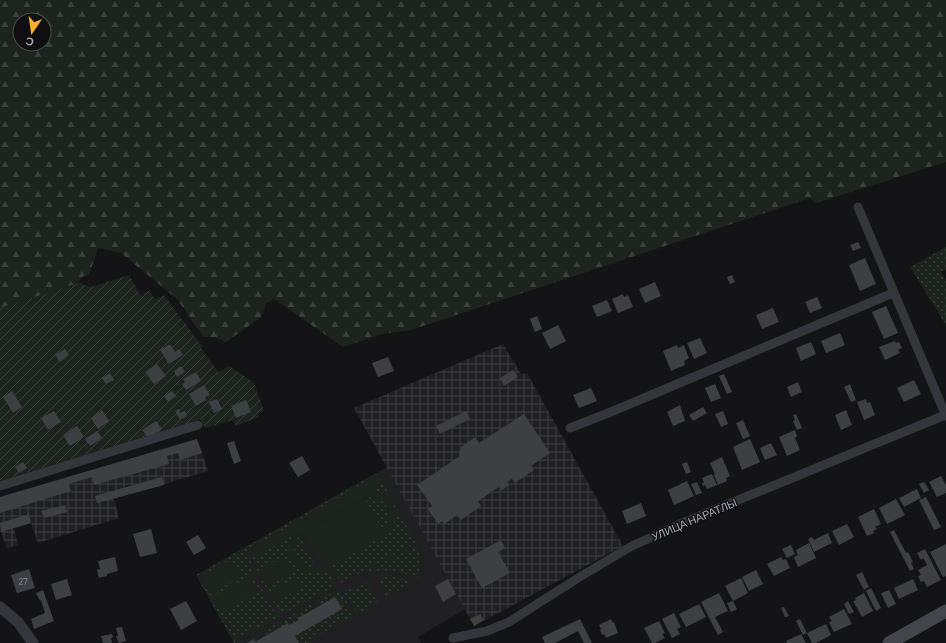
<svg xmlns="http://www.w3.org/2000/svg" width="946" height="643" viewBox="0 0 946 643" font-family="Barlow,sans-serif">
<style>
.built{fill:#202023}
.industrial{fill:url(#industrial-grid)}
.grass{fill:url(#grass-dots)}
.forest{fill:url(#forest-firs);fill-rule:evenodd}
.garden{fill:url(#garden-furrows)}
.pitch{fill:#1c241d;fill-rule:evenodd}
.building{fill:#3e3f43}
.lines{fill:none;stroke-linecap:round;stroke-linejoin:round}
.minor{stroke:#35363b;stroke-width:9}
.tertiary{stroke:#35363b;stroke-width:11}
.secondary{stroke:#43454b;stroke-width:13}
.labels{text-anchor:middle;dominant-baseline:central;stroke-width:3;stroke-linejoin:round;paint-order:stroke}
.number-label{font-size:9px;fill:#8c9099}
.street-label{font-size:11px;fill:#a6abb6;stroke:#0f0f11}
</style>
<defs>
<pattern id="industrial-grid" width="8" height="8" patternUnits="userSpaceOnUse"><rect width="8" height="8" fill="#202023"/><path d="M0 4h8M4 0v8" fill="none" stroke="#3d3e41"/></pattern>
<pattern id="grass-dots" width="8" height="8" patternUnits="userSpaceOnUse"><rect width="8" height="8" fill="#1c241d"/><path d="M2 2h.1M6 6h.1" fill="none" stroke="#3a413c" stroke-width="1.8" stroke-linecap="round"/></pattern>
<pattern id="forest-firs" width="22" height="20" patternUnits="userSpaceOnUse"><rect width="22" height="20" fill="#1c241d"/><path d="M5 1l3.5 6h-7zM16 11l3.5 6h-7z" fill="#3a413c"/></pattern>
<pattern id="garden-furrows" width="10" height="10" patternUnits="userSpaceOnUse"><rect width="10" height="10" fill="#1c241d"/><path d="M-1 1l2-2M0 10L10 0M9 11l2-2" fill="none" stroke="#3a413c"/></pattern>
</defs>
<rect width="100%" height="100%" fill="#141416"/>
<path class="built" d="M 387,467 L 465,609 L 418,637 L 421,643 L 234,643 L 196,575 Z"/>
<path class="industrial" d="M 503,344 L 521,374 L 527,373 L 623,546 L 474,626 L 354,408 Z
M 197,439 L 208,471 L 114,499 L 119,518 L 38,543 L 31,523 L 14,528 L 18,545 L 7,548 L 1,532 L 0,532 L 0,497 Z"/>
<path class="grass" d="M 946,247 L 946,269 L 941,272 L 946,281 L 946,325 L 910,267 Z
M 376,473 L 378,475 L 245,552 L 254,568 L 251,570 L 278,617 L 237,638 L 239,643 L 234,643 L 196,575 Z
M 383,484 L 416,543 L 341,583 L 331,566 C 344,558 385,538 392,528 C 396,521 396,511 393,504 C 388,495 379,491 369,492 Z
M 372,497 C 390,500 394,518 383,531 L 364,498 Z
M 294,535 C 278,558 302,581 326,569 L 336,586 L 281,615 L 255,570 L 258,568 L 252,558 Z
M 299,536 L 317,568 C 298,569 286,552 299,536 Z
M 417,545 C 422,556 422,568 417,579 C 401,570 385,569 367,571 Z
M 380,575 L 397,576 L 413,583 L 387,596 L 378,580 Z
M 367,582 L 378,602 L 357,614 L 344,592 Z
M 339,589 L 353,613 L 352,616 L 305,643 L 299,643 L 295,636 L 342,609 L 335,597 L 319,606 L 317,601 Z
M 313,603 L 315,608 L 299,617 L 299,620 L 267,635 L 264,630 Z"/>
<path class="forest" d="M 0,0 L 946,0 L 946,162 L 816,203 L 810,198 L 411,330 L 382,334 L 343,347 L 274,299 L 266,303 L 264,311 L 260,318 L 226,342 L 214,337 L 204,337 L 194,324 L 178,300 L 121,253 L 98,248 L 89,275 L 81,277 L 79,283 L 0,308 ZM 20,20 L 44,20 L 44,44 L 20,44 Z"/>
<path class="garden" d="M 129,275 L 141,296 L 149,290 L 155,299 L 164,295 L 202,346 L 201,348 L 218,372 L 230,366 L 254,383 L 264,411 L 258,413 L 259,417 L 236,426 L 233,420 L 205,428 L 200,419 L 187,424 L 0,481 L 0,308 L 79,283 L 91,287 Z"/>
<path class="pitch" d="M 378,475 L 383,482 L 383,484 L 370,491 L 382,494 L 391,501 L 395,512 L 393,526 L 385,535 L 326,569 C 301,582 282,559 293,535 L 252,558 L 247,550 ZM 368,497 C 387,496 396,517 383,531 L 319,567 C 299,572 286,549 300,534 L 361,499 Z
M 363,500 L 381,531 L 321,565 L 303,534 Z
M 284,556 L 293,572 L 267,587 L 258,571 Z
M 231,559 L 241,576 L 210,594 L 200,577 Z
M 250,576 L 258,592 L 221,613 L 212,597 Z
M 296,577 L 302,587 L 275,602 L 269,592 Z"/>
<path class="building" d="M 858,242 L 861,248 L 853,251 L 850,245 Z
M 865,258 L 876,284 L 860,291 L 849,265 Z
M 732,275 L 735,282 L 730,284 L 727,277 Z
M 655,282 L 661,296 L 645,303 L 639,289 Z
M 623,294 L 624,297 L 628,295 L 633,307 L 618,313 L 612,299 Z
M 817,297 L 822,308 L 810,313 L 805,302 Z
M 607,300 L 612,311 L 597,317 L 592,306 Z
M 886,306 L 898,333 L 884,339 L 872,312 Z
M 773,308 L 779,322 L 762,329 L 756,315 Z
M 537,316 L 542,329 L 535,332 L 530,319 Z
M 558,325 L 566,341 L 550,349 L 542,333 Z
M 840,333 L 845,345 L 826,353 L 821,341 Z
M 700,338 L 707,353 L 694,359 L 687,343 Z
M 895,341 L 896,343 L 899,342 L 902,348 L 898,350 L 900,353 L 885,360 L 879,347 Z
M 811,342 L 816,354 L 801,361 L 796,348 Z
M 170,344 L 175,352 L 179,349 L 183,355 L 169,364 L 160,350 Z
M 677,345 L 678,348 L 684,345 L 689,358 L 684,361 L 685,365 L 671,371 L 663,351 Z
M 65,349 L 69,355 L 60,362 L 55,355 Z
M 388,357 L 394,371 L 378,377 L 372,363 Z
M 157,364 L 166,376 L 154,384 L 145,372 Z
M 181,366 L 185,372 L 177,377 L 174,371 Z
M 513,370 L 518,377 L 504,386 L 500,378 Z
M 196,372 L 201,381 L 186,390 L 182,384 L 185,382 L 183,379 Z
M 110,373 L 114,380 L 106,384 L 102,378 Z
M 724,374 L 732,392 L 727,394 L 719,376 Z
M 914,380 L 921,394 L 904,402 L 897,388 Z
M 798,382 L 802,392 L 791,397 L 787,387 Z
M 715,384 L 721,398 L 711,402 L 705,388 Z
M 850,384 L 856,400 L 851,402 L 844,387 Z
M 204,385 L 210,395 L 205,397 L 206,400 L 196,406 L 189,394 Z
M 591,388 L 597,401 L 579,408 L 573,395 Z
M 12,391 L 22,407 L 13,413 L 3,397 Z
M 172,391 L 176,396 L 168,402 L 164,396 Z
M 217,399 L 222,409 L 214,413 L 209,402 Z
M 866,399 L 867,403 L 870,402 L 875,415 L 864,420 L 857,402 Z
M 246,400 L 251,412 L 236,418 L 231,406 Z
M 680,405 L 685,421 L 673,426 L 667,412 Z
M 703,407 L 707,413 L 693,421 L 689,415 Z
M 179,409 L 180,413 L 185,411 L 187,416 L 180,420 L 175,411 Z
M 102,410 L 109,421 L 98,429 L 91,418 Z
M 846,410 L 852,425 L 841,430 L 835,415 Z
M 54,411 L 61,422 L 48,430 L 41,418 Z
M 466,411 L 470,419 L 440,434 L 436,426 Z
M 723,411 L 728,424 L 721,427 L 715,414 Z
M 524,414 L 550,453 L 531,466 L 534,470 L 515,483 L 512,479 L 507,482 L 509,485 L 501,491 L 499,487 L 478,501 L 481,506 L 461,520 L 457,515 L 444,524 L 442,521 L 438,524 L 428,509 L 432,506 L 417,485 L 460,456 L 459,454 L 461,447 L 475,437 L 479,443 Z
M 796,414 L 802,428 L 797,430 L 793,421 L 795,420 L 793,415 Z
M 743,420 L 750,436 L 743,439 L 736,423 Z
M 156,421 L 162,429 L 148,438 L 142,430 Z
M 77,426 L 84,437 L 70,446 L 63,435 Z
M 795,430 L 797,436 L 795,438 L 800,450 L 787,456 L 779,437 Z
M 97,431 L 102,438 L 90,446 L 85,439 Z
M 197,439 L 202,453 L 180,460 L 178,453 L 167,456 L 169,464 L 94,485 L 92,477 L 69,484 L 71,491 L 0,513 L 0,497 Z
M 750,439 L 760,462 L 742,470 L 733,447 Z
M 234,441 L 241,461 L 234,464 L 227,443 Z
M 771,443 L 777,455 L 765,460 L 760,448 Z
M 302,456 L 310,470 L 298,477 L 289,463 Z
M 722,457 L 730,476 L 726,478 L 727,481 L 718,485 L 714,475 L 715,474 L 710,463 Z
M 23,462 L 27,468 L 19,473 L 15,467 Z
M 687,462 L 691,472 L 686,474 L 682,464 Z
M 712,474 L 717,485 L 707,489 L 705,485 L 703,486 L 702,483 L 704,482 L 702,478 Z
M 941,476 L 946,485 L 946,493 L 937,497 L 929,482 Z
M 162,477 L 164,485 L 97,503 L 95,496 Z
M 687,481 L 694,496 L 674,505 L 668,490 Z
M 697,482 L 702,493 L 696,495 L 691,484 Z
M 924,482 L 929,490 L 924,493 L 919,484 Z
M 917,489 L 921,498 L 904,507 L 899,498 Z
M 926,497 L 941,527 L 934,530 L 919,500 Z
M 896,499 L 905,515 L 887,524 L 879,508 Z
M 641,503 L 646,516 L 627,524 L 622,511 Z
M 65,505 L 67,512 L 44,518 L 41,511 Z
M 874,509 L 881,524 L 875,527 L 877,529 L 873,531 L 874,533 L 867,536 L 858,517 Z
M 29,514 L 31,523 L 1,532 L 0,523 Z
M 847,524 L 854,537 L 839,545 L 832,531 Z
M 151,529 L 157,553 L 140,557 L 133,534 Z
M 894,530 L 906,553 L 908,552 L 913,562 L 911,563 L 914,569 L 910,571 L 890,532 Z
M 828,533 L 832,543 L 814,552 L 808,539 L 812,537 L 814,540 Z
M 198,535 L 206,548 L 194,555 L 186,542 Z
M 501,540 L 505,548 L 498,552 L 510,573 L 482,588 L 466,559 Z
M 809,543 L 816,558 L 798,567 L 794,557 L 798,555 L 796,550 Z
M 946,544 L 946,576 L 943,577 L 930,552 Z
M 791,545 L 795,554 L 787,558 L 782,549 Z
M 925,549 L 941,580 L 927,587 L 924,581 L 921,582 L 918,576 L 921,575 L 918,570 L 927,565 L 923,558 L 921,560 L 917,553 Z
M 115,557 L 118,571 L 107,574 L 107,576 L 99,578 L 97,570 L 100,569 L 98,561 Z
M 781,557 L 783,560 L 786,559 L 790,568 L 774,576 L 767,564 Z
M 29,569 L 35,588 L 17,593 L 11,575 Z
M 756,570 L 763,584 L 749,591 L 742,577 Z
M 862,572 L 869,587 L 864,590 L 856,575 Z
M 741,578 L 748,593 L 733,601 L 725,586 Z
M 67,579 L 72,595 L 56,600 L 51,584 Z
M 448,579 L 456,594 L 443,602 L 435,586 Z
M 913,579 L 918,590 L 899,599 L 894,588 Z
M 871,588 L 881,608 L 876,611 L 866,591 Z
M 43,590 L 54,621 L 34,629 L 31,619 L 45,613 L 41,600 L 40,601 L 36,593 Z
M 889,590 L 896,604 L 888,608 L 881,593 Z
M 719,593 L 728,611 L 715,617 L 723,632 L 718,635 L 701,602 Z
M 864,593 L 873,611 L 862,617 L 853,601 L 856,600 L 855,598 Z
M 335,597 L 342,609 L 295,636 L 299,643 L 247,643 L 254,639 L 255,642 L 288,623 L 289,625 L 299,620 L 298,618 Z
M 186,601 L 197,621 L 181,630 L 170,609 Z
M 733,601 L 737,609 L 731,612 L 727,603 Z
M 848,601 L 854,612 L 849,614 L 844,604 Z
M 699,604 L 706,617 L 686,627 L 679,614 Z
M 784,607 L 789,616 L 785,617 L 781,608 Z
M 844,609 L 852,624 L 834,632 L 829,622 L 832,621 L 829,617 Z
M 674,613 L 681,627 L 677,629 L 680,634 L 672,638 L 662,619 Z
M 480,614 L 484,620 L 474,626 L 470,619 Z
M 580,619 L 592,643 L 584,643 L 578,631 L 555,643 L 545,643 L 542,637 Z
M 611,619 L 613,623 L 614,622 L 618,633 L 606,638 L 604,634 L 602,635 L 600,630 L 601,629 L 599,625 Z
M 800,619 L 807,633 L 803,635 L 796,621 Z
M 659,621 L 665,633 L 662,634 L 665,638 L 655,643 L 652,643 L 644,628 Z
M 826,624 L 831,635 L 816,643 L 812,643 L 807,633 Z
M 122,627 L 126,641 L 119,643 L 116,636 L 118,636 L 116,628 Z
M 112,634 L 113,637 L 111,638 L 112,643 L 103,643 L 101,636 Z
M 801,634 L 806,643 L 787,643 L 786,641 Z"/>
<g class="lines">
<path class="minor" d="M 858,207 L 946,416
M 570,428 L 606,414 L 893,293
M 0,486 L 198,425
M 453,638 L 487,631 L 509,622 L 578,578 L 630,547 L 680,524 L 945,415"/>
<path class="tertiary" d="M 0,607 L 18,622 L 33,643"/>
<path class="secondary" d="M 889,643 L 946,611"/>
</g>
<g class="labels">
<g class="number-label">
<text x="23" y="581">27</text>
</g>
<g class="street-label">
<text transform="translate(694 519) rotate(-23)">УЛИЦА НАРАТЛЫ</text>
</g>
</g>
<g transform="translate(32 32) rotate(193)"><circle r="19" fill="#0f0f11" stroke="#4b4d53"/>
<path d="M0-3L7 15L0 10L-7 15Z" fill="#f4b02e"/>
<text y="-6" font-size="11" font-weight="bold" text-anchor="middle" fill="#a6abb6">С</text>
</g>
</svg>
